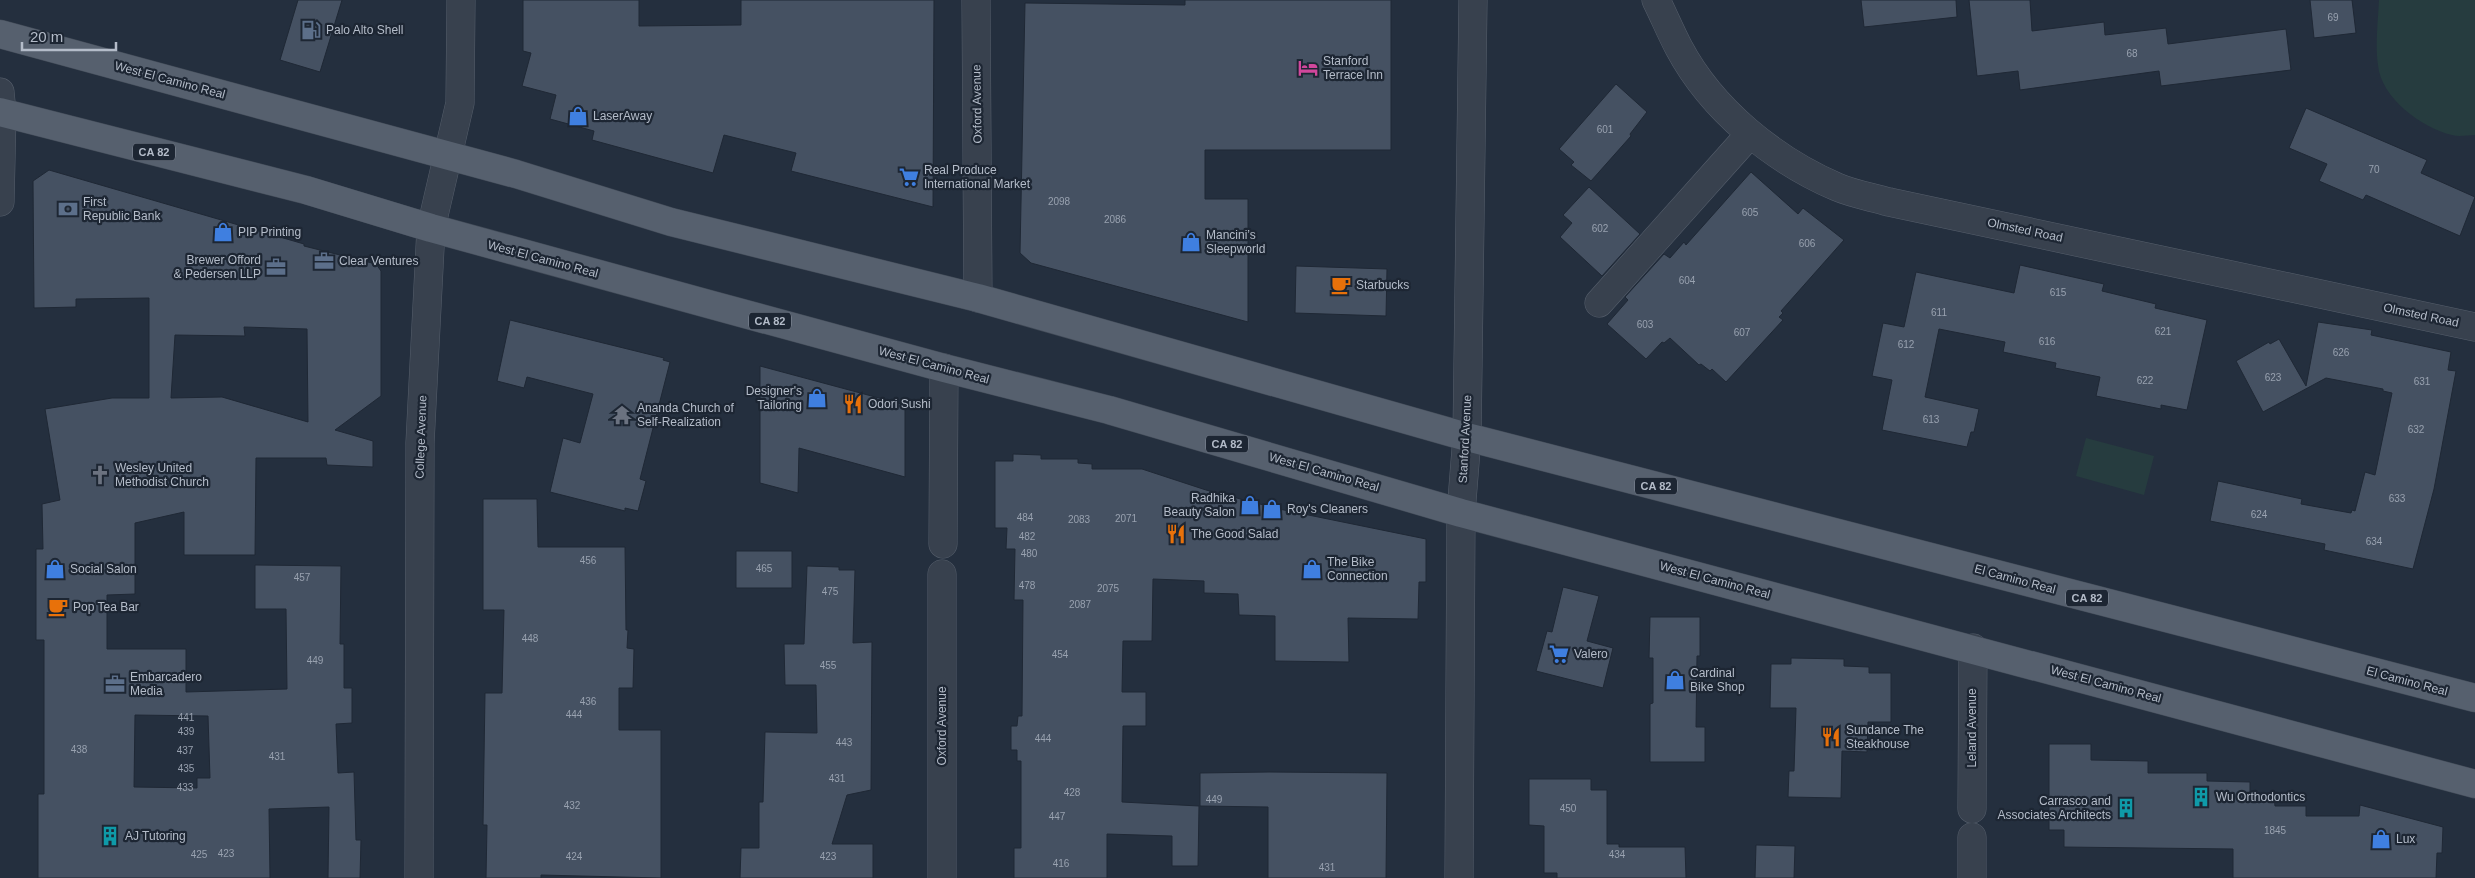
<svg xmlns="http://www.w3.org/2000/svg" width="2475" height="878" viewBox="0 0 2475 878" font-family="Arial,sans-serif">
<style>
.green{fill:#263c3f}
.building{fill:#455162;stroke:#1f2835;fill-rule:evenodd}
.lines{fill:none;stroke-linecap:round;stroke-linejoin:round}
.minor-casing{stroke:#565f6c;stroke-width:29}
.major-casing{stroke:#414a57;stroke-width:29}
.minor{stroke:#38414e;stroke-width:28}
.major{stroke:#56606e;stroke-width:28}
.labels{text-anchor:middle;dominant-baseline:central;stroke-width:4.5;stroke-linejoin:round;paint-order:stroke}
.number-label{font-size:10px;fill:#98a1af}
.shield{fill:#1d2633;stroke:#878f9c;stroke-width:1}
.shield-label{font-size:11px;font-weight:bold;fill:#b4bcc9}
.poi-label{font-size:12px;fill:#b4bcc9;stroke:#1d2633;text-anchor:start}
.street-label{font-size:12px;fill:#b4bcc9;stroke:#1d2633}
</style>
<rect width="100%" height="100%" fill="#242f3e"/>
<path class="green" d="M 2379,0 L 2475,0 L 2475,135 C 2468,135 2459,137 2452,135 C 2422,128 2381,98 2378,65 C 2375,45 2378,21 2379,0 Z
M 2086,438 L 2154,456 L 2144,495 L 2076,476 Z"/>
<path class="building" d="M 298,0 L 342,0 L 320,72 L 280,60 Z
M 523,0 L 639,0 L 639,26 L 741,25 L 741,0 L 934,0 L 933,207 L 791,171 L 796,153 L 724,135 L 713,173 L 592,140 L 594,131 L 550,119 L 556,95 L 522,86 L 531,53 L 523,51 Z
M 1185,0 L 1391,0 L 1391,150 L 1205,150 L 1205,199 L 1248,199 L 1248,322 L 1031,263 L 1020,253 L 1025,3 L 1185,5 Z
M 1861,0 L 1956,0 L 1957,17 L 1864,27 Z
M 1969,0 L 2030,0 L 2032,31 L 2104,22 L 2105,35 L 2166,28 L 2168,44 L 2286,29 L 2291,70 L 2161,86 L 2159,71 L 2020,90 L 2018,71 L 1977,76 Z
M 2310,0 L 2352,0 L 2356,33 L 2314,38 Z
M 1616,84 L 1647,112 L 1630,134 L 1631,136 L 1591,181 L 1571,165 L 1574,162 L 1559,149 Z
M 2306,108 L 2427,160 L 2421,173 L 2475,197 L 2460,236 L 2366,195 L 2363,200 L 2319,181 L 2327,164 L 2289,148 Z
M 49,170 L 304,244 L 304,246 L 376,264 L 381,271 L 381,396 L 335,430 L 373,441 L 373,467 L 327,465 L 326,458 L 256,458 L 255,555 L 184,555 L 184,512 L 135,523 L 135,594 L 107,595 L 107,649 L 186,649 L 186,692 L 287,689 L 286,609 L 255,609 L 255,565 L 341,566 L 340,644 L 344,644 L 344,688 L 352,688 L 352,723 L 336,724 L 338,773 L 354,772 L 356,840 L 361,840 L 360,878 L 328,878 L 329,807 L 269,809 L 270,878 L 38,878 L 38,794 L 44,794 L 44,640 L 36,640 L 36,549 L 43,549 L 42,504 L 60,500 L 45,409 L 112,398 L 149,398 L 149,298 L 76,299 L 76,307 L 34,308 L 33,181 ZM 244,327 L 307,329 L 308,422 L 222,397 L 171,398 L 175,335 L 245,336 ZM 135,715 L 208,716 L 210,778 L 197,778 L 197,788 L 134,787 Z
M 1751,172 L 1798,214 L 1803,208 L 1844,240 L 1781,311 L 1783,313 L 1779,317 L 1783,320 L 1726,382 L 1712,369 L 1710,371 L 1701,364 L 1699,365 L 1670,338 L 1664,343 L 1662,342 L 1646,359 L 1607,324 L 1628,300 L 1625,297 L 1664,254 L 1670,258 L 1684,242 L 1686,245 Z
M 1589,187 L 1640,234 L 1602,276 L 1560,237 L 1572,223 L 1563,215 Z
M 2020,265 L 2104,284 L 2102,291 L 2156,304 L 2155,308 L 2207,320 L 2187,410 L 2161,405 L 2161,409 L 2096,396 L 2100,377 L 2055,368 L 2056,363 L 2003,352 L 2005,342 L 1939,329 L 1925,397 L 1979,409 L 1974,432 L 1971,432 L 1967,447 L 1882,430 L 1892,380 L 1872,376 L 1883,323 L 1904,327 L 1916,272 L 2014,293 Z
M 1296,266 L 1387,269 L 1386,316 L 1295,313 Z
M 510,320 L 664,358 L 663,360 L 670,362 L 640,479 L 646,481 L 638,511 L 625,508 L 625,511 L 550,492 L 563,438 L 580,443 L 593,394 L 527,377 L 524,388 L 497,381 Z
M 2318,322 L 2372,330 L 2371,335 L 2451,352 L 2448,370 L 2456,371 L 2434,489 L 2413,569 L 2324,550 L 2325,544 L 2210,521 L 2218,481 L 2302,499 L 2301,504 L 2351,513 L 2352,510 L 2355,511 L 2365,472 L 2375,475 L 2392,393 L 2383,391 L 2383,389 L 2326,378 L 2263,412 L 2236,361 L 2269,342 L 2270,344 L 2279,339 L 2306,386 Z
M 760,366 L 905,405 L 905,477 L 799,448 L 798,493 L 760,483 Z
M 1013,454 L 1041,455 L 1041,459 L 1078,459 L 1078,463 L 1092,464 L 1092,469 L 1142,469 L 1206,490 L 1279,509 L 1426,539 L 1426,582 L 1419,582 L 1418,619 L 1348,618 L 1349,662 L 1275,661 L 1275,616 L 1239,615 L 1238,594 L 1204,593 L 1204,581 L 1153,579 L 1152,641 L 1123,641 L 1122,692 L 1146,692 L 1146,726 L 1123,726 L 1122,802 L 1199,806 L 1198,866 L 1172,866 L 1172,836 L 1107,834 L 1107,878 L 1014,878 L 1014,848 L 1021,848 L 1021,761 L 1017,761 L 1017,750 L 1011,750 L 1011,726 L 1017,726 L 1018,716 L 1022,716 L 1023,600 L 1014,600 L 1015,549 L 1006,549 L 1007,528 L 995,528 L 995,461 L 1013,461 Z
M 483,499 L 537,499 L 538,547 L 625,547 L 626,630 L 628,630 L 627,648 L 634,649 L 633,688 L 619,688 L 619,730 L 661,730 L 661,878 L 541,875 L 541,878 L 486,878 L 487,825 L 483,825 L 485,693 L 502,693 L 504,610 L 483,610 Z
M 736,551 L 792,551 L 792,588 L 736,588 Z
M 807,566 L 839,567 L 839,570 L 855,570 L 853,643 L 872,642 L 871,790 L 847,795 L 832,844 L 873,844 L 873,878 L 740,878 L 741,848 L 759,848 L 759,802 L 763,802 L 765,732 L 817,733 L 816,685 L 785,685 L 784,644 L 804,644 Z
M 1563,587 L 1599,596 L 1587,641 L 1613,648 L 1603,688 L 1536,671 L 1547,631 L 1552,632 Z
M 1650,617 L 1700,617 L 1700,656 L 1697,656 L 1696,727 L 1705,727 L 1705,762 L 1650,762 L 1650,704 L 1653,703 L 1653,658 L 1649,658 Z
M 1791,658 L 1844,659 L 1844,666 L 1869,667 L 1869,673 L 1891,673 L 1891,722 L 1868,722 L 1867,752 L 1842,751 L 1841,798 L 1788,797 L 1789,771 L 1794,771 L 1796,708 L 1770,708 L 1771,664 L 1791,664 Z
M 2049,744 L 2091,744 L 2091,760 L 2148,761 L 2148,773 L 2207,773 L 2207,781 L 2250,782 L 2250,798 L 2274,797 L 2275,806 L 2306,806 L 2306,816 L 2359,816 L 2360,805 L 2443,827 L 2442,853 L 2437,853 L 2436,878 L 2233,878 L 2233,849 L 2064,847 L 2064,830 L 2049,830 Z
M 1269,772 L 1387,773 L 1386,878 L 1268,878 L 1268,807 L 1200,806 L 1200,773 Z
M 1529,779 L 1591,779 L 1591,790 L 1607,790 L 1607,844 L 1619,844 L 1619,847 L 1685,847 L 1686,878 L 1557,878 L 1557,873 L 1544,873 L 1544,826 L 1529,825 Z
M 1756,845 L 1795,846 L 1794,878 L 1755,878 Z"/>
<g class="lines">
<defs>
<path id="minor" d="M 976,0 L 978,298
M 1656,0 C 1664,16 1671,33 1679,48 C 1712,110 1774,160 1837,187 C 1853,194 1872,197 1889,202 L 2475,327
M 0,92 L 2,113 L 0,202
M 1599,303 L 1750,134
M 943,544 L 944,368
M 1972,809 L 1973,648
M 1972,837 L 1972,878
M 419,878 L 420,443 L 431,228 L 460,103 L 461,0
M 942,878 L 942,574
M 1459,878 L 1461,513 L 1467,437 L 1473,0"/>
<path id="major" d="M 0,34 L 516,174 L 671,222 L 978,298 L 1467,437 L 2475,698
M 0,112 L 306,190 L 431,228 L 712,305 L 944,368 L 1109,410 L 1461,513 L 2475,784"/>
</defs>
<use href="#minor" class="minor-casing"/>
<use href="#major" class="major-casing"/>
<use href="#minor" class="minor"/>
<use href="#major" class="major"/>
</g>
<defs>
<symbol id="fuel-bare" viewBox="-9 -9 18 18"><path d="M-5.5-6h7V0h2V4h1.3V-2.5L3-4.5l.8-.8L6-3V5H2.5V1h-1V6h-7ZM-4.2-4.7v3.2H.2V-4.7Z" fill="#5c6f8a" stroke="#1d2633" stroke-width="2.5" paint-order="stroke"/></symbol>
<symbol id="hotel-bare" viewBox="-9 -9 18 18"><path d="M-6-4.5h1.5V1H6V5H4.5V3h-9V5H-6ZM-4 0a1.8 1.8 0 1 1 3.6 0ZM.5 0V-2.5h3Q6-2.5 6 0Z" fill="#d1479c" stroke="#1d2633" stroke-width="2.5" paint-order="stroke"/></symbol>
<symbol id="shop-bare" viewBox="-9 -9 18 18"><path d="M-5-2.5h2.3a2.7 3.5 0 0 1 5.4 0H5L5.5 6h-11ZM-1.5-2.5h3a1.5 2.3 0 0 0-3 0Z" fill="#3f7fe0" stroke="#1d2633" stroke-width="2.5" paint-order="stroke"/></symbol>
<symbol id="supermarket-bare" viewBox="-9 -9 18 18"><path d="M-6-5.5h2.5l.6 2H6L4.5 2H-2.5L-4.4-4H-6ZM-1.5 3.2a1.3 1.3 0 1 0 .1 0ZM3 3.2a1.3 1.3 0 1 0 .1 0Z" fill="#3f7fe0" stroke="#1d2633" stroke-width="2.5" paint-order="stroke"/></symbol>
<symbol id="bank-bare" viewBox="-9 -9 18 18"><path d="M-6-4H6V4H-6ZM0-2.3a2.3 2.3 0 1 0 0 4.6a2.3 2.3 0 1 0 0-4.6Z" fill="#5c6f8a" stroke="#1d2633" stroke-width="2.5" paint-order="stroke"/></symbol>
<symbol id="office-bare" viewBox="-9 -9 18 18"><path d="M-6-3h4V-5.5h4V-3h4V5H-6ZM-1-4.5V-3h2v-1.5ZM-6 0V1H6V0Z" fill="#5c6f8a" stroke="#1d2633" stroke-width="2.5" paint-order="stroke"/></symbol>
<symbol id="cafe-bare" viewBox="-9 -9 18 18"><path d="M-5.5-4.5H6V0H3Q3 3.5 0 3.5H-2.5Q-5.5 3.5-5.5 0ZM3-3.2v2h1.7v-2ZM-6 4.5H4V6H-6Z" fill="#e8710a" stroke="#1d2633" stroke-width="2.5" paint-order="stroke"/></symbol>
<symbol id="restaurant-bare" viewBox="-9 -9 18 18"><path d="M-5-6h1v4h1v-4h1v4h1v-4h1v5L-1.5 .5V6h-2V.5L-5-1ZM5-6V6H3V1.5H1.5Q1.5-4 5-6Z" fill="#e8710a" stroke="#1d2633" stroke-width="2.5" paint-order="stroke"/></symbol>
<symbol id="temple-bare" viewBox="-9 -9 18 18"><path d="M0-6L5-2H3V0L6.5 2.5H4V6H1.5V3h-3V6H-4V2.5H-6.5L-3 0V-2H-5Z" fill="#6b7280" stroke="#1d2633" stroke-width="2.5" paint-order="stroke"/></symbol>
<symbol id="church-bare" viewBox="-9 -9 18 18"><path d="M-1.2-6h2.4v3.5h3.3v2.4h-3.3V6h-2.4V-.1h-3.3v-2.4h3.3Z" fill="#6b7280" stroke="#1d2633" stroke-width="2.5" paint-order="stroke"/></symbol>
<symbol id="building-bare" viewBox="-9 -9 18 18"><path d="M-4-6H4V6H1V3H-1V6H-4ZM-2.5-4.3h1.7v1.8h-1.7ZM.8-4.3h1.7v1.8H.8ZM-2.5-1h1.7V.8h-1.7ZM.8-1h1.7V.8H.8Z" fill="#0f9aa8" stroke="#1d2633" stroke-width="2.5" paint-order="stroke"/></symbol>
</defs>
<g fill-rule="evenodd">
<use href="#fuel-bare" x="297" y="16" width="28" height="28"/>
<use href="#hotel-bare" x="1294" y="54" width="28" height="28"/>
<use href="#shop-bare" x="564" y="102" width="28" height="28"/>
<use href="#supermarket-bare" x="895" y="163" width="28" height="28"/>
<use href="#bank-bare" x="54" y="195" width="28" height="28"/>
<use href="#shop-bare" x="209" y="218" width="28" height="28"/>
<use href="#shop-bare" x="1177" y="228" width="28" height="28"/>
<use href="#office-bare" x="310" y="247" width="28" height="28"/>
<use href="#office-bare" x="262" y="253" width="28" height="28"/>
<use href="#cafe-bare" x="1327" y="271" width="28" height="28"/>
<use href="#shop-bare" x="803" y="384" width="28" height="28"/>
<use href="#restaurant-bare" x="839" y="390" width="28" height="28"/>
<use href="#temple-bare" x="608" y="401" width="28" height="28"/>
<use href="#church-bare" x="86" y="461" width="28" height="28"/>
<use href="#shop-bare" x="1236" y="491" width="28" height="28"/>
<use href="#shop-bare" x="1258" y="495" width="28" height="28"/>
<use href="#restaurant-bare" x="1162" y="520" width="28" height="28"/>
<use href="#shop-bare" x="41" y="555" width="28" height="28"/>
<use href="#shop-bare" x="1298" y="555" width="28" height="28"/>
<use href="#cafe-bare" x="44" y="593" width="28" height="28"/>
<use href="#supermarket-bare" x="1545" y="640" width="28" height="28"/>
<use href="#shop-bare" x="1661" y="666" width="28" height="28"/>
<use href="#office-bare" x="101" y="670" width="28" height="28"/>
<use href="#restaurant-bare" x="1817" y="723" width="28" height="28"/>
<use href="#building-bare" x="2187" y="783" width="28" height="28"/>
<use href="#building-bare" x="2112" y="794" width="28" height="28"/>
<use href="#building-bare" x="96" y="822" width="28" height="28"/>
<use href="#shop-bare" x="2367" y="825" width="28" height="28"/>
</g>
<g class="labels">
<g class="number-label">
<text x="2333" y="17">69</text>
<text x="2132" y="53">68</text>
<text x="1605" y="129">601</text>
<text x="2374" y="169">70</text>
<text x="1059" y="201">2098</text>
<text x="1750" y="212">605</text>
<text x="1115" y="219">2086</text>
<text x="1600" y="228">602</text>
<text x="1807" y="243">606</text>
<text x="1687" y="280">604</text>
<text x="2058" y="292">615</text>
<text x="1939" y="312">611</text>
<text x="1645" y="324">603</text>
<text x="2163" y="331">621</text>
<text x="1742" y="332">607</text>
<text x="2047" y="341">616</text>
<text x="1906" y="344">612</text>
<text x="2341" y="352">626</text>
<text x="2273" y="377">623</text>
<text x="2145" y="380">622</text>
<text x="2422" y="381">631</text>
<text x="1931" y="419">613</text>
<text x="2416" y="429">632</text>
<text x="2397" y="498">633</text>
<text x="2259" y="514">624</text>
<text x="1025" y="517">484</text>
<text x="1126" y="518">2071</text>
<text x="1079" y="519">2083</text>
<text x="1027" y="536">482</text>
<text x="2374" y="541">634</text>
<text x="1029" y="553">480</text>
<text x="588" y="560">456</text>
<text x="764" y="568">465</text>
<text x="302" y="577">457</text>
<text x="1027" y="585">478</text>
<text x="1108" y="588">2075</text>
<text x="830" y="591">475</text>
<text x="1080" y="604">2087</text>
<text x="530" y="638">448</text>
<text x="1060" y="654">454</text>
<text x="315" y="660">449</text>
<text x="828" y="665">455</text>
<text x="588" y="701">436</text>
<text x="574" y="714">444</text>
<text x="186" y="717">441</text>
<text x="186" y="731">439</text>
<text x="1043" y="738">444</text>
<text x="844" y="742">443</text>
<text x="79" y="749">438</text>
<text x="185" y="750">437</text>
<text x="277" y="756">431</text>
<text x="186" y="768">435</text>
<text x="837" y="778">431</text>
<text x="185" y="787">433</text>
<text x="1072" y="792">428</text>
<text x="1214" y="799">449</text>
<text x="572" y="805">432</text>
<text x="1568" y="808">450</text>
<text x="1057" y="816">447</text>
<text x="2275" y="830">1845</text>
<text x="226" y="853">423</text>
<text x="199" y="854">425</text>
<text x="1617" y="854">434</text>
<text x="574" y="856">424</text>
<text x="828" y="856">423</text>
<text x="1061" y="863">416</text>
<text x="1327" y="867">431</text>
</g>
<g class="shield">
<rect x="133" y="143.5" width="42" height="17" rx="4"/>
<rect x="749" y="312.5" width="42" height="17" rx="4"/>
<rect x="1206" y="435.5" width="42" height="17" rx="4"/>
<rect x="1635" y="477.5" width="42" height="17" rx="4"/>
<rect x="2066" y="589.5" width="42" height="17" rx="4"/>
</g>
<g class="shield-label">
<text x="154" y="152">CA 82</text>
<text x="770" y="321">CA 82</text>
<text x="1227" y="444">CA 82</text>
<text x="1656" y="486">CA 82</text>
<text x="2087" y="598">CA 82</text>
</g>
<g class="poi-label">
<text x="326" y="30">Palo Alto Shell</text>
<text x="1323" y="61">Stanford<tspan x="1323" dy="14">Terrace Inn</tspan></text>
<text x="593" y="116">LaserAway</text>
<text x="924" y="170">Real Produce<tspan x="924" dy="14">International Market</tspan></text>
<text x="83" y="202">First<tspan x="83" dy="14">Republic Bank</tspan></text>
<text x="238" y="232">PIP Printing</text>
<text x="1206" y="235">Mancini’s<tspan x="1206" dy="14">Sleepworld</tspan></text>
<text x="261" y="260" text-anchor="end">Brewer Offord<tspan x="261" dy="14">&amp; Pedersen LLP</tspan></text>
<text x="339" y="261">Clear Ventures</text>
<text x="1356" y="285">Starbucks</text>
<text x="802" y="391" text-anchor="end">Designer's<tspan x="802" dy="14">Tailoring</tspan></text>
<text x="868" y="404">Odori Sushi</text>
<text x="637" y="408">Ananda Church of<tspan x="637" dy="14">Self-Realization</tspan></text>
<text x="115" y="468">Wesley United<tspan x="115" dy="14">Methodist Church</tspan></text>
<text x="1235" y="498" text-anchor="end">Radhika<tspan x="1235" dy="14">Beauty Salon</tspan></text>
<text x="1287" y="509">Roy's Cleaners</text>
<text x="1191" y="534">The Good Salad</text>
<text x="1327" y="562">The Bike<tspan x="1327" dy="14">Connection</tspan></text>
<text x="70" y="569">Social Salon</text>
<text x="73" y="607">Pop Tea Bar</text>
<text x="1574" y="654">Valero</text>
<text x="1690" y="673">Cardinal<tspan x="1690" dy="14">Bike Shop</tspan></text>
<text x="130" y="677">Embarcadero<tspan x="130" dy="14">Media</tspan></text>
<text x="1846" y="730">Sundance The<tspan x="1846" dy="14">Steakhouse</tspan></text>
<text x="2216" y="797">Wu Orthodontics</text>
<text x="2111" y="801" text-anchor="end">Carrasco and<tspan x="2111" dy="14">Associates Architects</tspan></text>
<text x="125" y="836">AJ Tutoring</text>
<text x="2396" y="839">Lux</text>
</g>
<g class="street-label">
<text transform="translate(170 80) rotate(15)">West El Camino Real</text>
<text transform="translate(977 104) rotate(-91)">Oxford Avenue</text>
<text transform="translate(2025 230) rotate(12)">Olmsted Road</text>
<text transform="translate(543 259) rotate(15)">West El Camino Real</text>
<text transform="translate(2421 315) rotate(12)">Olmsted Road</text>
<text transform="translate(934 365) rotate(15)">West El Camino Real</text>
<text transform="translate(421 437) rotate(-88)">College Avenue</text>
<text transform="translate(1465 439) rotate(-87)">Stanford Avenue</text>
<text transform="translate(1324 472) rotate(16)">West El Camino Real</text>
<text transform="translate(2015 579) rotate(15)">El Camino Real</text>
<text transform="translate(1715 580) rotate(15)">West El Camino Real</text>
<text transform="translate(2407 681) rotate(15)">El Camino Real</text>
<text transform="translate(2106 684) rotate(15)">West El Camino Real</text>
<text transform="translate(942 726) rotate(-90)">Oxford Avenue</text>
<text transform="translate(1972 728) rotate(-90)">Leland Avenue</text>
</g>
</g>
<path d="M22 42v8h94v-8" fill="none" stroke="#b4bcc9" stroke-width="2.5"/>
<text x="30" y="42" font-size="15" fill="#b4bcc9" stroke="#1d2633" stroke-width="4" paint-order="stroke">20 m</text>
</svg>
